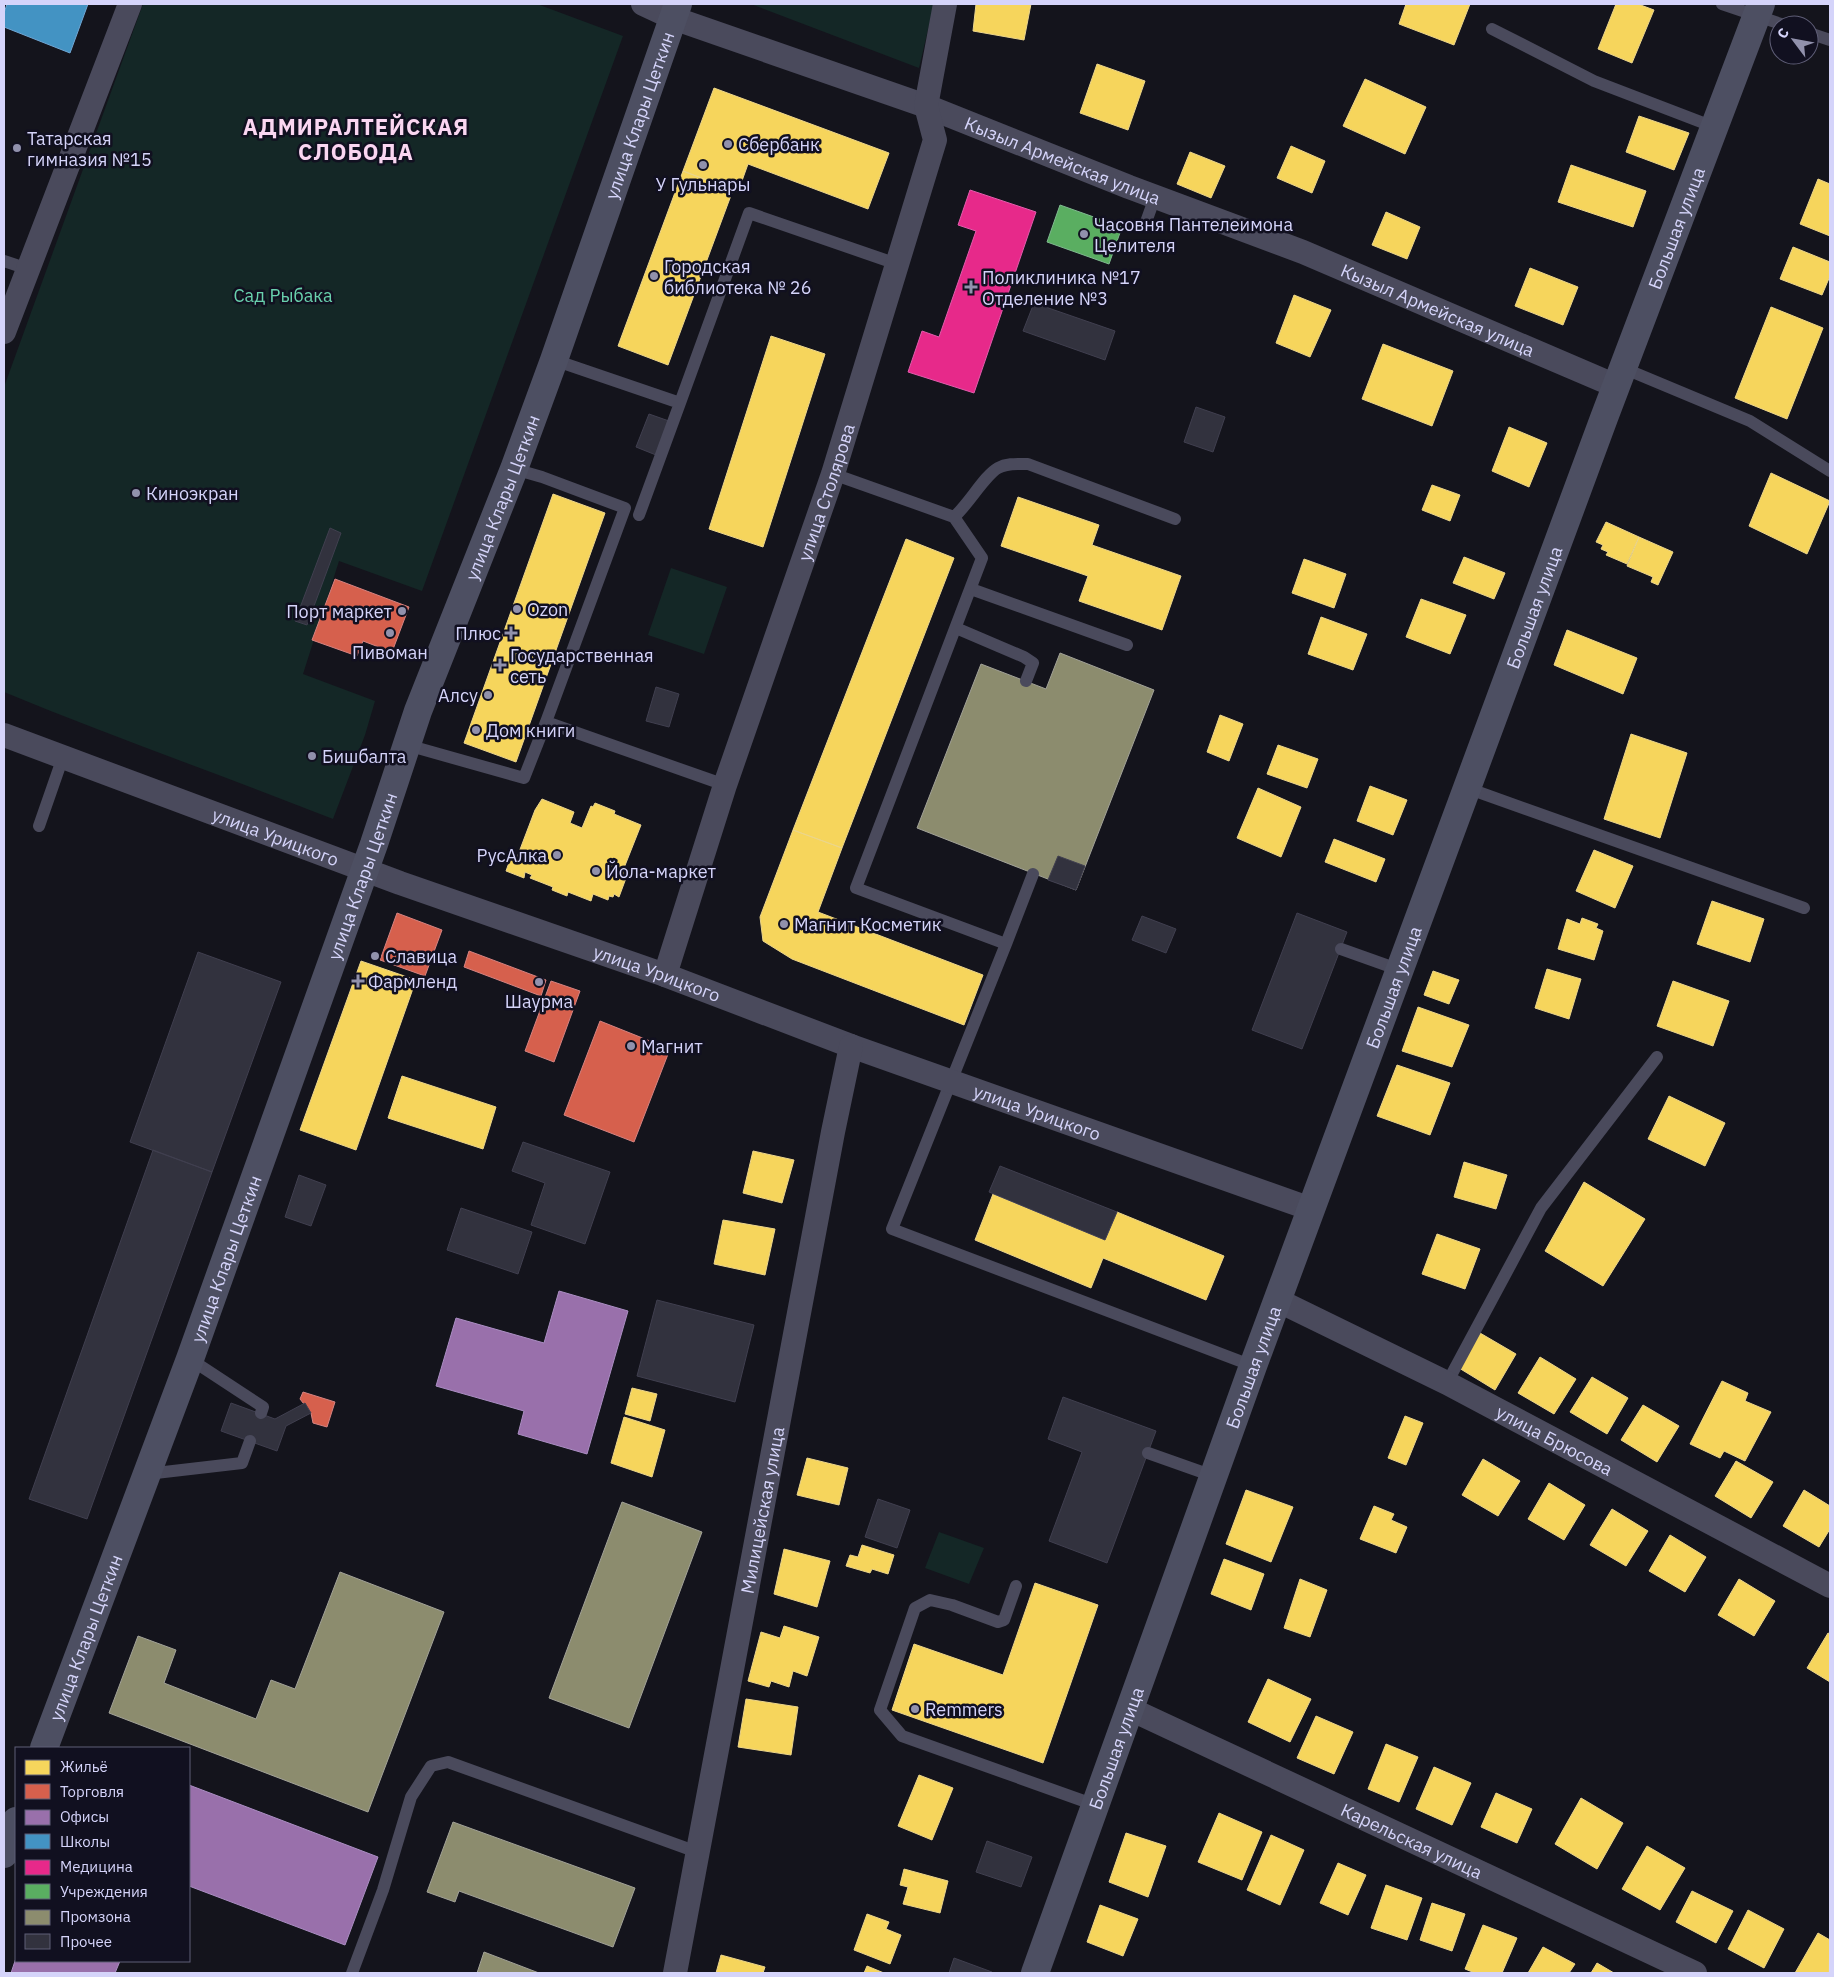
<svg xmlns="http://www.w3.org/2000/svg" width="1834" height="1977" viewBox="0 0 1834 1977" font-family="'IBM Plex Sans',sans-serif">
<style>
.green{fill:#142726}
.homes{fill:#f6d55c;stroke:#ecd58b}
.shops{fill:#d6604d;stroke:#d68381}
.offices{fill:#9970ab;stroke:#ab8ec3}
.schools{fill:#4393c3;stroke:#6fa6d4}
.health{fill:#e7298a;stroke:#e25cac}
.public{fill:#5aae61;stroke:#7fb98f}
.industry{fill:#8c8c6e;stroke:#a2a298}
.building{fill:#32323e;stroke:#403f4f}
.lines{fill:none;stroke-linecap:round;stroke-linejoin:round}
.lane{stroke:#4a4a5c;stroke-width:12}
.street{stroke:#4a4a5c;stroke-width:24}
.secondary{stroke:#4d4f62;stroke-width:28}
.poi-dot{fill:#9191ac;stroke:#111020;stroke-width:2}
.labels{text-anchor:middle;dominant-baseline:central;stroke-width:5;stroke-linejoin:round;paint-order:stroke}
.street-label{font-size:18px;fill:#d5d4fa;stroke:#111020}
.poi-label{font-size:18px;fill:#d5d4fa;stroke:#111020;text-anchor:start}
.park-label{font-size:18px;fill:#69d1ad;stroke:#111020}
.district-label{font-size:22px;font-weight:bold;letter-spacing:1px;fill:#fad6f1;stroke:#111020}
</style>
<rect width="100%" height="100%" fill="#14141c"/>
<path class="green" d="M 143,4 L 537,4 L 623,36 L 422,591 L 339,561 L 303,674 L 375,701 L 365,735 L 333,819 C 224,776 113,737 4,692 L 4,387 Z
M 751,4 L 934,4 L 919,68 Z
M 671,568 L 727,587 L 704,654 L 648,635 Z
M 939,1532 L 984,1548 L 969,1584 L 925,1568 Z"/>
<path class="homes" d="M 976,4 L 1031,4 L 1024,40 L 973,31 Z
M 1406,4 L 1470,4 L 1454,45 L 1399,24 Z
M 1616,4 L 1638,4 L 1654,10 L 1632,63 L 1598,49 Z
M 1097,64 L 1145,81 L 1128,130 L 1080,113 Z
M 1365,79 L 1426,107 L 1405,154 L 1343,126 Z
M 714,88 L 889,153 L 868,209 L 748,164 L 738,192 L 683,171 Z
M 1639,116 L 1689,133 L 1674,170 L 1626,152 Z
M 1291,146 L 1325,161 L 1312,193 L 1277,178 Z
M 1190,152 L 1225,166 L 1211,198 L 1177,184 Z
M 1571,165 L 1646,191 L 1633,227 L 1558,202 Z
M 683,171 L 733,190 L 668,365 L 618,346 Z
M 1818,179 L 1830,184 L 1830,236 L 1800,224 Z
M 1386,212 L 1420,227 L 1407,259 L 1372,245 Z
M 1793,247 L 1830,262 L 1830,276 L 1822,295 L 1780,279 Z
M 1530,268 L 1578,287 L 1563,325 L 1515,306 Z
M 1294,295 L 1331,310 L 1310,357 L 1276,343 Z
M 1771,307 L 1823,328 L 1787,419 L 1735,398 Z
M 771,336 L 825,354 L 763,547 L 709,529 Z
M 1383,344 L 1453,371 L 1432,426 L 1362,399 Z
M 1509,427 L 1547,443 L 1529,487 L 1492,471 Z
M 1771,473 L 1830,501 L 1807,554 L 1749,526 Z
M 1432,485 L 1460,495 L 1450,521 L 1422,510 Z
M 553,494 L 605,513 L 516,762 L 464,743 Z
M 1018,497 L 1099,525 L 1092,545 L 1181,576 L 1162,630 L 1079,601 L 1088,576 L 1001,546 Z
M 1606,522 L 1639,537 L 1627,564 L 1606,555 L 1608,552 L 1601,549 L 1603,545 L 1596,542 Z
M 1639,537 L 1673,552 L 1658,585 L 1651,582 L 1653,577 L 1627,566 Z
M 906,539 L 954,558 L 842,848 L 793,830 Z
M 1464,557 L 1505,573 L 1494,599 L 1453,583 Z
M 1304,559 L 1346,574 L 1334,608 L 1292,593 Z
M 1421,599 L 1466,615 L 1450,654 L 1406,637 Z
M 1321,617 L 1367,634 L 1353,670 L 1308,654 Z
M 1567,630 L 1637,658 L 1623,694 L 1554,665 Z
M 1220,715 L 1243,724 L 1229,761 L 1207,752 Z
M 1631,734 L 1687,753 L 1660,838 L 1604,819 Z
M 1278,745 L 1318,759 L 1307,788 L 1267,774 Z
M 1370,786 L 1407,800 L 1393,835 L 1357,821 Z
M 1258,788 L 1301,807 L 1281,857 L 1237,838 Z
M 542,799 L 574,812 L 570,823 L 582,828 L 591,806 L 593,807 L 595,803 L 615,811 L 614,814 L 641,825 L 624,868 L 629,870 L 619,897 L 614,894 L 613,897 L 609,896 L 608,900 L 593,894 L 591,901 L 568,892 L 567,896 L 552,890 L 553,887 L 530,878 L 532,875 L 525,872 L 524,878 L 506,871 L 511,857 L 516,860 L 535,810 Z
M 793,830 L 842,848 L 818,912 L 983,975 L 964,1025 L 792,959 L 763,941 L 760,917 Z
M 1334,839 L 1385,859 L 1376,882 L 1325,862 Z
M 1594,850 L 1633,866 L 1615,908 L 1576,891 Z
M 1712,901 L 1764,919 L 1750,962 L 1697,944 Z
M 1582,918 L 1598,924 L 1596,928 L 1603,931 L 1594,960 L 1558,949 L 1567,919 L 1580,924 Z
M 361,961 L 416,980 L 356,1150 L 300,1130 Z
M 1547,969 L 1581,979 L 1569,1019 L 1535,1008 Z
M 1433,971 L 1459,980 L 1449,1004 L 1424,995 Z
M 1673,981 L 1729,1001 L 1713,1046 L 1657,1026 Z
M 1418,1007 L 1469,1025 L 1452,1067 L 1402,1051 Z
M 1397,1065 L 1450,1083 L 1430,1135 L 1377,1116 Z
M 402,1076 L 496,1107 L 483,1149 L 388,1118 Z
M 1669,1096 L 1725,1123 L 1705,1166 L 1648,1139 Z
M 753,1151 L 794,1160 L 782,1203 L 743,1193 Z
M 1464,1162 L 1507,1175 L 1496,1209 L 1454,1197 Z
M 1584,1182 L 1645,1219 L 1603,1286 L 1545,1251 Z
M 993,1194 L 1105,1240 L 1117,1212 L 1224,1256 L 1206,1300 L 1103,1258 L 1091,1288 L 975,1240 Z
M 723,1220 L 775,1229 L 765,1275 L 714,1264 Z
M 1437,1234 L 1480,1249 L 1465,1289 L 1422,1274 Z
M 1480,1333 L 1516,1354 L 1495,1390 L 1459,1368 Z
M 1540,1357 L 1576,1379 L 1554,1414 L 1518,1393 Z
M 1592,1377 L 1628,1398 L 1607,1434 L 1570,1412 Z
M 1722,1381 L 1748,1393 L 1745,1401 L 1771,1412 L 1745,1461 L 1724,1451 L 1720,1458 L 1690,1444 Z
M 632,1388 L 657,1394 L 650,1421 L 625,1414 Z
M 1643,1405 L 1679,1426 L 1657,1462 L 1621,1440 Z
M 1405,1416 L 1423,1423 L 1406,1465 L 1388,1458 Z
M 624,1417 L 665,1430 L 652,1477 L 611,1463 Z
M 807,1458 L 848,1468 L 839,1505 L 797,1495 Z
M 1483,1459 L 1520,1481 L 1498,1516 L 1462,1495 Z
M 1736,1461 L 1773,1482 L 1751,1518 L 1715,1496 Z
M 1549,1483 L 1585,1505 L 1564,1540 L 1528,1519 Z
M 1246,1490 L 1293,1507 L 1271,1562 L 1226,1544 Z
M 1804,1490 L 1830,1506 L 1830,1529 L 1819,1547 L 1783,1526 Z
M 1374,1506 L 1394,1514 L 1391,1520 L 1407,1527 L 1396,1553 L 1360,1539 Z
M 1612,1509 L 1648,1531 L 1626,1566 L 1590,1545 Z
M 1670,1535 L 1706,1557 L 1685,1592 L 1649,1571 Z
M 862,1545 L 894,1555 L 888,1574 L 872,1569 L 870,1573 L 846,1566 L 850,1555 L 858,1557 Z
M 784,1549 L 830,1561 L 817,1607 L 774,1594 Z
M 1224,1559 L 1264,1574 L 1251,1610 L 1211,1594 Z
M 1300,1579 L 1327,1590 L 1310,1637 L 1284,1628 Z
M 1739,1579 L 1775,1601 L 1754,1636 L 1718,1615 Z
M 1035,1583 L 1098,1605 L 1043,1763 L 892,1710 L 914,1644 L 1003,1675 Z
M 784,1626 L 819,1637 L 807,1676 L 793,1671 L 789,1687 L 771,1681 L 769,1687 L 748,1681 L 761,1632 L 780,1638 Z
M 1828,1633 L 1830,1634 L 1830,1682 L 1807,1668 Z
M 1268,1679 L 1311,1699 L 1290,1742 L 1248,1722 Z
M 746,1699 L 798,1707 L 791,1755 L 738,1747 Z
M 1316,1716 L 1353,1732 L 1334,1774 L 1297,1758 Z
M 1386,1744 L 1418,1757 L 1399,1802 L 1368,1789 Z
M 1434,1767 L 1471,1783 L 1452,1825 L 1416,1809 Z
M 919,1775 L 953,1788 L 932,1840 L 898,1826 Z
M 1496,1793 L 1532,1809 L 1517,1843 L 1481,1827 Z
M 1581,1798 L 1623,1823 L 1597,1869 L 1555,1844 Z
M 1219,1813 L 1262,1832 L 1242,1880 L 1198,1862 Z
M 1126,1833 L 1166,1846 L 1148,1897 L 1109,1882 Z
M 1271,1835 L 1304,1850 L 1280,1905 L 1247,1890 Z
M 1647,1846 L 1685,1868 L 1660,1910 L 1622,1889 Z
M 1338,1863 L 1366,1875 L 1348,1915 L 1320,1903 Z
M 904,1869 L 948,1881 L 940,1913 L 903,1904 L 908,1887 L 900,1885 Z
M 1386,1885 L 1422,1898 L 1407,1940 L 1371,1928 Z
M 1692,1891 L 1733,1911 L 1716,1943 L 1676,1922 Z
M 1432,1903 L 1465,1914 L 1452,1951 L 1420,1940 Z
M 1100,1905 L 1138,1919 L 1123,1956 L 1087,1942 Z
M 1748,1910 L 1784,1929 L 1764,1968 L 1728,1949 Z
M 867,1914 L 889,1922 L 886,1929 L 901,1935 L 890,1964 L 854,1950 Z
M 1483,1925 L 1517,1938 L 1502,1973 L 1475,1973 L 1465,1969 Z
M 1818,1933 L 1830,1940 L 1829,1973 L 1795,1973 Z
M 1543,1947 L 1575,1964 L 1569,1973 L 1528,1973 Z
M 721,1955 L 765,1967 L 763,1973 L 716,1973 Z
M 1597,1963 L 1614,1973 L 1591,1973 Z
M 867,1966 L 884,1973 L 864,1973 Z"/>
<path class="shops" d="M 335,579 L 409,607 L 392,652 L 363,641 L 357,656 L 312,640 Z
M 397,913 L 442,930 L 425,976 L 380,960 Z
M 469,951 L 546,980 L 541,996 L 464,967 Z
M 551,981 L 580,991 L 554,1062 L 525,1051 Z
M 600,1021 L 670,1049 L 634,1142 L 564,1115 Z
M 303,1392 L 335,1402 L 327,1427 L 313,1423 L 311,1413 L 300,1399 Z"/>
<path class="offices" d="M 559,1291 L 628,1311 L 587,1454 L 518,1434 L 524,1411 L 436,1386 L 456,1318 L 544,1343 Z
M 189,1785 L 378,1857 L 345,1945 L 189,1886 Z
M 16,1958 L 16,1961 L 120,1961 L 115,1973 L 11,1973 Z"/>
<path class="schools" d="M 7,4 L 88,4 L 70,53 L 4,27 L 4,13 Z"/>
<path class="health" d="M 970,190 L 1036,212 L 974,393 L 908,372 L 922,331 L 939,337 L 976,231 L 958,225 Z"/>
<path class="public" d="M 1060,205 L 1122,227 L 1109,264 L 1047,242 Z"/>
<path class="industry" d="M 1060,653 L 1154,690 L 1076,890 L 917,828 L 981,664 L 1046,689 Z
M 622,1502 L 702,1532 L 629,1728 L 549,1698 Z
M 340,1572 L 444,1612 L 368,1812 L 109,1713 L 138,1636 L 176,1650 L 164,1683 L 256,1719 L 271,1680 L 295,1689 Z
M 453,1822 L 635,1888 L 613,1947 L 459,1891 L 455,1902 L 427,1892 Z
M 484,1952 L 539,1973 L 477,1973 Z"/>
<path class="building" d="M 1034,303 L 1115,331 L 1105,360 L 1023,331 Z
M 1196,407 L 1225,417 L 1213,452 L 1184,442 Z
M 649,414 L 669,421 L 656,455 L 636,447 Z
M 330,528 L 341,533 L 307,625 L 295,621 Z
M 656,687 L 679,694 L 669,727 L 646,721 Z
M 1058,856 L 1085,866 L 1076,890 L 1048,880 Z
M 1297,913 L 1347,932 L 1302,1049 L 1252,1030 Z
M 1142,916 L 1176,929 L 1166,953 L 1132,940 Z
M 198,952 L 281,982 L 212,1172 L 130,1142 Z
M 523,1142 L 610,1172 L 585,1244 L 531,1225 L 545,1183 L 512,1171 Z
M 153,1150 L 212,1172 L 87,1519 L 29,1499 Z
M 1000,1166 L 1117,1212 L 1105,1240 L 989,1192 Z
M 299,1175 L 326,1185 L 311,1226 L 285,1217 Z
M 461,1208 L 532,1232 L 518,1274 L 447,1250 Z
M 657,1300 L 754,1325 L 735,1402 L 637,1376 Z
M 1063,1397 L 1156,1431 L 1107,1563 L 1049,1541 L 1082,1452 L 1048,1439 Z
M 231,1403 L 275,1419 L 305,1403 L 311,1413 L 286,1426 L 277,1451 L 221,1431 Z
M 878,1499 L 910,1510 L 897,1548 L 865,1537 Z
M 987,1841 L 1032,1857 L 1021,1887 L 976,1872 Z
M 954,1958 L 992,1972 L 992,1973 L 949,1973 Z"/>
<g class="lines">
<path class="lane" d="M 1722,4 L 1784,25
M 1492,29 L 1594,81 L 1714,127
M 1809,33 L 1830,40
M 1146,222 L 1155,197
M 4,261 L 28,269
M 554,360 L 680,403 L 749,213 L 897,264
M 1623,368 L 1750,421 L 1830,471
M 514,469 L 542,477 L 625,508 L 546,722
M 833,474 L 954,517 L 982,558 L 856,888 L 1006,944 L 892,1229 L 1253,1366
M 639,515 L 680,403
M 954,517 C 968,505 985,475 998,468 C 1007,463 1018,464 1028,464 L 1175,519
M 971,589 L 1127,645
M 956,628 L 1024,657 L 1033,663 L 1026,681
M 407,745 L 524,778 L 546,722 L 725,785
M 1467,788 L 1804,908
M 39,826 L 63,757
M 1006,944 L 1033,874
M 1341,949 L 1400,970
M 190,1359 L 263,1407 L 261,1413
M 1447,1383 L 1541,1208 L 1657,1057
M 1148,1453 L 1213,1476
M 147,1474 L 242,1463 L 250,1441
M 1016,1586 L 1004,1620 L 998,1622 L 952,1605 L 930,1600 L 915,1608 L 880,1710 L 902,1736 L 1095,1805
M 352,1973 L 383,1890 L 411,1797 L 431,1766 L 448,1762 L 697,1852"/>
<g class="street">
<path id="s1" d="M 643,4 L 673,18 L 926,106 L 1129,187 L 1303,252 L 1616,386"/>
<path d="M 4,332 L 130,4"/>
<path id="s2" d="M 4,735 L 400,883 L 665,975 L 851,1046 L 1311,1209"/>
<path id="s3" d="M 665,975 L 725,785 L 833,474 L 935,140 L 926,106 L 945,4"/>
<path id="s4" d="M 1277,1300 L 1447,1383 L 1830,1586"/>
<path id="s5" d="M 1130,1709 L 1695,1973"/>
<path id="s6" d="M 675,1973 L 833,1132 L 851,1046"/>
</g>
<g class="secondary">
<path id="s7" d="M 44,1748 L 190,1359 L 374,844 L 418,711 L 514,469 L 554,360 L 678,4"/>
<path d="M 4,1854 L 16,1821"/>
<path id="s8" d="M 1035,1973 L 1253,1366 L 1604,418 L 1761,4"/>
</g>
</g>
<g class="poi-dot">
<circle cx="728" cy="144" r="5"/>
<circle cx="17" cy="148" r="5"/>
<circle cx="703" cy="165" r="5"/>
<circle cx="1084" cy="234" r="5"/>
<circle cx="654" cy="276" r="5"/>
<path d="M968.5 279.5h5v5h5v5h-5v5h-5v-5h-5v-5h5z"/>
<circle cx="136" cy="493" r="5"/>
<circle cx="517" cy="609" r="5"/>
<circle cx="402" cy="611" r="5"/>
<circle cx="390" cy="633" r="5"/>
<path d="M508.5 625.5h5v5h5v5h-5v5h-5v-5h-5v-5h5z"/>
<path d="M497.5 657.5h5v5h5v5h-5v5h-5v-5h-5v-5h5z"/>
<circle cx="488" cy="695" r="5"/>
<circle cx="476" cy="730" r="5"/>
<circle cx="312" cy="756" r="5"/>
<circle cx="557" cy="855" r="5"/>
<circle cx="596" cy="871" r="5"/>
<circle cx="784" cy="924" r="5"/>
<circle cx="375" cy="956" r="5"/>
<path d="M355.5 973.5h5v5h5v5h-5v5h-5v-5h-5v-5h5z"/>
<circle cx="539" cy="982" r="5"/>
<circle cx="631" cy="1046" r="5"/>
<circle cx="915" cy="1709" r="5"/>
</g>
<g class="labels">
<g class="street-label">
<text stroke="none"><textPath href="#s7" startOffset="1738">улица Клары Цеткин</textPath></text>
<text stroke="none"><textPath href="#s1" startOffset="448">Кызыл Армейская улица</textPath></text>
<text stroke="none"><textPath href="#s8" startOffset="1859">Большая улица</textPath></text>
<text stroke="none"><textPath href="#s1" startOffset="852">Кызыл Армейская улица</textPath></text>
<text stroke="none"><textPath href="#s3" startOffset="509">улица Столярова</textPath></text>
<text stroke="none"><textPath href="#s7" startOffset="1332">улица Клары Цеткин</textPath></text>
<text stroke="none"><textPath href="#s8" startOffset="1454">Большая улица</textPath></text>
<text stroke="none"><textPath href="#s2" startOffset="290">улица Урицкого</textPath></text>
<text stroke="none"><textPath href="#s7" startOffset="928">улица Клары Цеткин</textPath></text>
<text stroke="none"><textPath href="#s2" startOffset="695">улица Урицкого</textPath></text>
<text stroke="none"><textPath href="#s8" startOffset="1049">Большая улица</textPath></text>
<text stroke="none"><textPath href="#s2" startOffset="1100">улица Урицкого</textPath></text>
<text stroke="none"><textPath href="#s7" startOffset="522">улица Клары Цеткин</textPath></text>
<text stroke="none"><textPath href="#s8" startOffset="644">Большая улица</textPath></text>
<text stroke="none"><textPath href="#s4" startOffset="311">улица Брюсова</textPath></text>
<text stroke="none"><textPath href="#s6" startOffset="471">Милицейская улица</textPath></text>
<text stroke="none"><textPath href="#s7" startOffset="118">улица Клары Цеткин</textPath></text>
<text stroke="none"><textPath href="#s8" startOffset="239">Большая улица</textPath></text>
<text stroke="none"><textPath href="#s5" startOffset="311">Карельская улица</textPath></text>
</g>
<g class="poi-label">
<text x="27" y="138">Татарская<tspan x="27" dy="21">гимназия №15</tspan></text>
<text x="738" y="144">Сбербанк</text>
<text x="703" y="184" text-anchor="middle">У Гульнары</text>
<text x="1094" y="224">Часовня Пантелеимона<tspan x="1094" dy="21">Целителя</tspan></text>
<text x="664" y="266">Городская<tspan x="664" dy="21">библиотека № 26</tspan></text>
<text x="982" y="277">Поликлиника №17<tspan x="982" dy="21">Отделение №3</tspan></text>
<text x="146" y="493">Киноэкран</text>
<text x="527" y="609">Ozon</text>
<text x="392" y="611" text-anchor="end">Порт маркет</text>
<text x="501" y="633" text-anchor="end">Плюс</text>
<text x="390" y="652" text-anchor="middle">Пивоман</text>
<text x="510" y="655">Государственная<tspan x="510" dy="21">сеть</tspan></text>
<text x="478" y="695" text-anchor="end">Алсу</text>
<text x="486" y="730">Дом книги</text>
<text x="322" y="756">Бишбалта</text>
<text x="547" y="855" text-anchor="end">РусАлка</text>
<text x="606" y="871">Йола-маркет</text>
<text x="794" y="924">Магнит Косметик</text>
<text x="385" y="956">Славица</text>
<text x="368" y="981">Фармленд</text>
<text x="539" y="1001" text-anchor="middle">Шаурма</text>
<text x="641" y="1046">Магнит</text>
<text x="925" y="1709">Remmers</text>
</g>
<g class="park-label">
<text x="283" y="295">Сад Рыбака</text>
</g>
<g class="district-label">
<text x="356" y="126">АДМИРАЛТЕЙСКАЯ<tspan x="356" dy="25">СЛОБОДА</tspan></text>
</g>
</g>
<rect width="1834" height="1977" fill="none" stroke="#d5d4fa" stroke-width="10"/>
<rect x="15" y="1747" width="175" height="215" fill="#111020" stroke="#5f5e77"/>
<rect x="25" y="1760" width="25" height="15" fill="#f6d55c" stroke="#5f5e77"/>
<text x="60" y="1772" font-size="15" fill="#d5d4fa">Жильё</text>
<rect x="25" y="1784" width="25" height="15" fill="#d6604d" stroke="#5f5e77"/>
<text x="60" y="1797" font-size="15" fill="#d5d4fa">Торговля</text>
<rect x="25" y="1810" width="25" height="15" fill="#9970ab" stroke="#5f5e77"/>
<text x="60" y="1822" font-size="15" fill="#d5d4fa">Офисы</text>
<rect x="25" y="1834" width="25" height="15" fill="#4393c3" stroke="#5f5e77"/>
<text x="60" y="1847" font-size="15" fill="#d5d4fa">Школы</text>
<rect x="25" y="1860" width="25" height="15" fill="#e7298a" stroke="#5f5e77"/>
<text x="60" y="1872" font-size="15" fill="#d5d4fa">Медицина</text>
<rect x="25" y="1884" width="25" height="15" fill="#5aae61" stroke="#5f5e77"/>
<text x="60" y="1897" font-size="15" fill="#d5d4fa">Учреждения</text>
<rect x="25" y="1910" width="25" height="15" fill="#8c8c6e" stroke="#5f5e77"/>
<text x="60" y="1922" font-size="15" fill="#d5d4fa">Промзона</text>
<rect x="25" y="1934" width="25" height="15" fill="#32323e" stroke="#5f5e77"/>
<text x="60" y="1947" font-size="15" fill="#d5d4fa">Прочее</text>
<g transform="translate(1794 40) rotate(302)"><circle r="24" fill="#111020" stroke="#5f5e77"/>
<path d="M0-4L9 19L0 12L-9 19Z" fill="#9191ac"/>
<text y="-8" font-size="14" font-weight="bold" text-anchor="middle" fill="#d5d4fa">С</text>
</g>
</svg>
